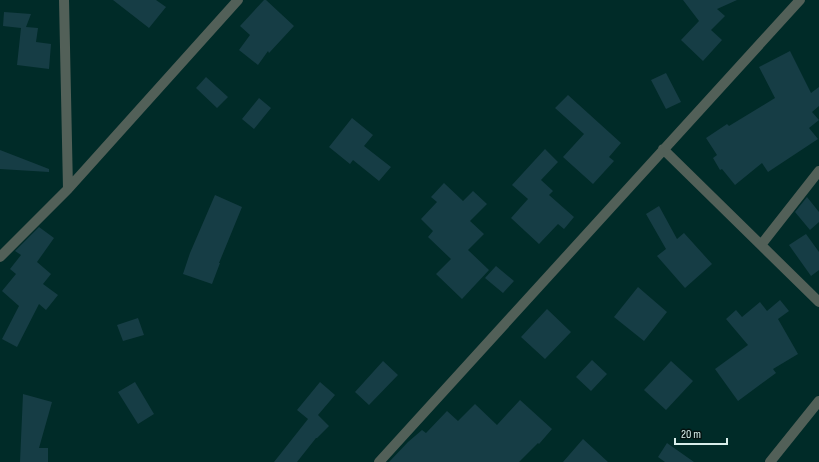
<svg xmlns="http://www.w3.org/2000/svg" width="819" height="462" viewBox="0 0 819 462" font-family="'Sofia Sans Condensed',sans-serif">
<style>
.building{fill:#163d45}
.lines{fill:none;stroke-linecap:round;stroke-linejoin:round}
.minor{stroke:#526058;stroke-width:10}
</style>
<rect width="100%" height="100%" fill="#002b28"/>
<path class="building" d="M 113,0 L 156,0 L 166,7 L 149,28 Z
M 264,0 L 266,0 L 294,26 L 269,53 L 268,51 L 258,65 L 239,50 L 250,35 L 240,26 Z
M 683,0 L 737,0 L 717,9 L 725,16 L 711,30 L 722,40 L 703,61 L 681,40 L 699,21 Z
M 4,12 L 31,14 L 26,27 L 38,28 L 36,42 L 51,44 L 49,69 L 17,65 L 21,28 L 3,26 Z
M 790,51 L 811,93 L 819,87 L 819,106 L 812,112 L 819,120 L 809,128 L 818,139 L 768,172 L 762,163 L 735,185 L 722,169 L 720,170 L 713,158 L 717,155 L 706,138 L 727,124 L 729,126 L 775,98 L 759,67 Z
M 666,73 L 681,102 L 666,109 L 651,80 Z
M 206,77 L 228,97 L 217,108 L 196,88 Z
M 568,95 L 621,143 L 609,157 L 614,161 L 593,184 L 563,157 L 584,134 L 555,108 Z
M 259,98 L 271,108 L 254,129 L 242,119 Z
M 352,118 L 373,135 L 364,146 L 391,167 L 379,181 L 353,160 L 350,164 L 329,147 Z
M 545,149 L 558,162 L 541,180 L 553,191 L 549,195 L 574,217 L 564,229 L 558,224 L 539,244 L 511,218 L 528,199 L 512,185 Z
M 0,150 L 49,169 L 49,172 L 0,169 Z
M 444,183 L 463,201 L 473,191 L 487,204 L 470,221 L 484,234 L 468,250 L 489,270 L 462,299 L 436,274 L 451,259 L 428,237 L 433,231 L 421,219 L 437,202 L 431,197 Z
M 215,195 L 242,207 L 219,263 L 220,263 L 212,284 L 183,274 L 190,253 Z
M 807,197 L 819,212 L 819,222 L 810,230 L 795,212 Z
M 659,206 L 677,239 L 684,233 L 712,264 L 685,288 L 657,256 L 666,249 L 646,214 Z
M 39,227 L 54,238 L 37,262 L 51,274 L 43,284 L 58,295 L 46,310 L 39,304 L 17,347 L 2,339 L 19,306 L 2,291 L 16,274 L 10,269 L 21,255 L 15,251 Z
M 806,234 L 819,252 L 819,270 L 811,276 L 789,245 Z
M 496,266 L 514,281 L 503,293 L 485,278 Z
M 638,287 L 667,312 L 644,341 L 614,317 Z
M 780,300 L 789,311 L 778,319 L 798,354 L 773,369 L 776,373 L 738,401 L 715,369 L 748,345 L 726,319 L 736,310 L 742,317 L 760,302 L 767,311 Z
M 547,309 L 571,332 L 545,359 L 521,337 Z
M 138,318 L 144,335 L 123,341 L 117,325 Z
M 592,360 L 607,374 L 591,391 L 576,377 Z
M 383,361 L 398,375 L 369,405 L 355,392 Z
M 671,361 L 693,381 L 666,410 L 644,390 Z
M 135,382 L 154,414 L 138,424 L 118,392 Z
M 320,382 L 335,395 L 318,415 L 329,426 L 317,438 L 316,438 L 297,462 L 274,462 L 308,419 L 297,410 Z
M 23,394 L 52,402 L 39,448 L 48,448 L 48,462 L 20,462 Z
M 520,400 L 552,429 L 539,444 L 538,443 L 519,462 L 389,462 L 408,442 L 422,430 L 426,433 L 447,411 L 458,421 L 475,404 L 497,425 Z
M 583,439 L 608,462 L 563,462 Z
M 667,443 L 694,462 L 665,462 L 658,457 Z"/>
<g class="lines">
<path class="minor" d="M 64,0 L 68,189
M 663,149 L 819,302
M 761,245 L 819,171
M 0,257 L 68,189 L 238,0
M 379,462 L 800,0
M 770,462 L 819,401"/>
</g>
<path d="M675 438v6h52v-6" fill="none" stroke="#d9eeeb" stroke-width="2"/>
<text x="681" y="438" font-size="12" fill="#d9eeeb" stroke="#03110f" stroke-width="3" paint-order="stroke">20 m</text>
</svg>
